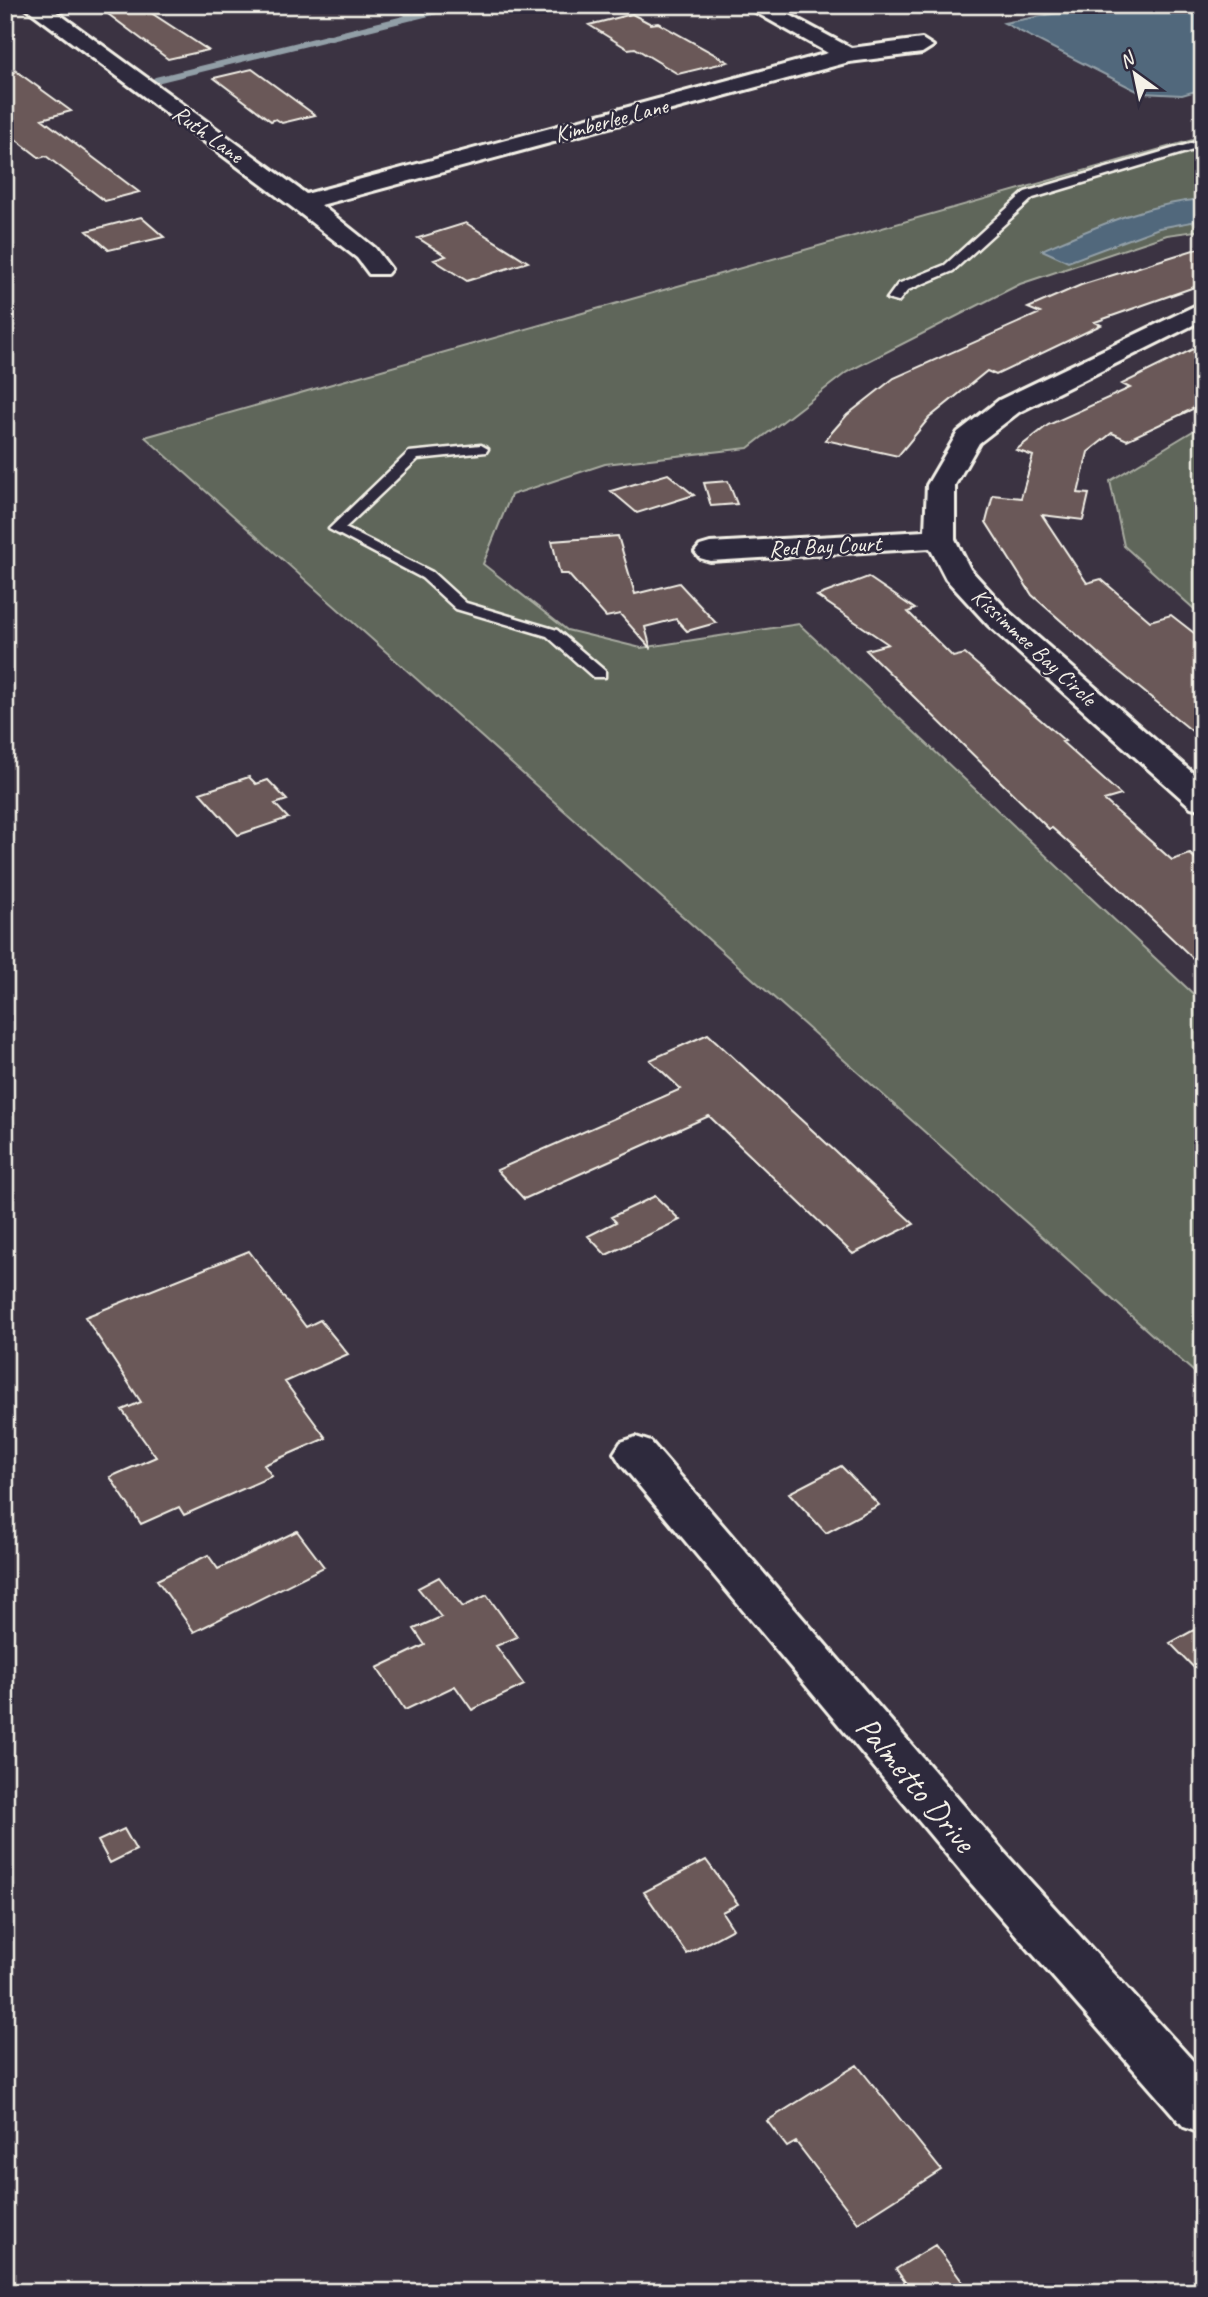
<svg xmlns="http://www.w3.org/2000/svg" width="1208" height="2297" viewBox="0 0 1208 2297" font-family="Caveat,sans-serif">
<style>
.green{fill:#5e665a;stroke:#a9aca1;stroke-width:2}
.water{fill:#51687c;stroke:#929fa7;stroke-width:2}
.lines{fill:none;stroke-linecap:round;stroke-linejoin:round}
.stream{stroke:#929fa7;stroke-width:6}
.building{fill:#6b5958;stroke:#f4f1e8;stroke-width:2}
.lane-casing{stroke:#f4f1e8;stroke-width:5}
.street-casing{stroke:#f4f1e8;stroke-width:6}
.lane{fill:#2f2a3d;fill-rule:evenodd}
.street{fill:#2f2a3d;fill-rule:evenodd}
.labels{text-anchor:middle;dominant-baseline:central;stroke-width:5;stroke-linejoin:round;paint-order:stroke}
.far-street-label{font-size:23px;fill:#f4f1e8;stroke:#2f2a3d}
.near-street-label{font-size:33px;fill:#f4f1e8;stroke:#2f2a3d}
</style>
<rect width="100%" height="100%" fill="#3b3342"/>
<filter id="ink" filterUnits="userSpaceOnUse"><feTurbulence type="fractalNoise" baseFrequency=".0143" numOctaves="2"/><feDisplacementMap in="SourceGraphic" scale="14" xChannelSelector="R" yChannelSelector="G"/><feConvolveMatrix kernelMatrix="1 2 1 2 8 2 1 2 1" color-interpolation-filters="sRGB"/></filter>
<g filter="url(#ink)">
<path class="green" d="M 1203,137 L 1203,230 L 1167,235 L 1020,284 L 847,372 L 748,448 L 605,464 L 511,495 L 483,564 L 567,630 L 641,648 L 799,624 L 1203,1003 L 1203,1380 L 145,437 Z
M 1203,425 L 1203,617 L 1124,546 L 1110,481 Z"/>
<path class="water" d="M 1100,5 L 1203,5 L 1203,89 L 1182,95 L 1141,93 L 1004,23 Z
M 1203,199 L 1203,220 L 1159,228 L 1068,262 L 1042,250 C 1093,228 1147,203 1203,199 Z"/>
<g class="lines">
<path class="stream" d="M 393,5 L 413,17
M 156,80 L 461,5"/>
</g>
<path class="building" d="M 96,5 L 139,5 L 208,50 L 168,59 Z
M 632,14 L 651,24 L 658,23 L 728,62 L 678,74 L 635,48 L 628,49 L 589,25 Z
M 5,63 L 71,111 L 42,119 L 139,192 L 105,201 L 46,156 L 40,158 L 5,131 Z
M 252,69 L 315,115 L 282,123 L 276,119 L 271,121 L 214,78 Z
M 141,217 L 164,237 L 109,250 L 87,231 Z
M 466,223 L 528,262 L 467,281 L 434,260 L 446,256 L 418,238 Z
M 1203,247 L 1203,284 L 1095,322 L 1101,325 L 996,375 L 987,371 L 929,418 L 898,456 L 825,440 L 847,415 L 894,378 L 1040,313 L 1028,308 L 1081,285 Z
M 1203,344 L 1203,404 L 1127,440 L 1112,433 L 1088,452 L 1078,493 L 1089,494 L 1083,520 L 1042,515 L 1087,583 L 1101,579 L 1150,621 L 1171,615 L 1203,640 L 1203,740 L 1110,664 L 1032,595 L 986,522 L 993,495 L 1021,498 L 1033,456 L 1016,450 L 1048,425 L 1130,388 L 1122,384 Z
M 668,474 L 694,495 L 637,513 L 611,491 Z
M 728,481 L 737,504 L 711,506 L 704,483 Z
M 618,536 L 635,594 L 679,583 L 716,623 L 687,631 L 676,619 L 645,627 L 651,649 L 620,614 L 606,617 L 568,574 L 560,574 L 552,541 Z
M 868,577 L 915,609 L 908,612 L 953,657 L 965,654 L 1065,741 L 1062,742 L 1121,795 L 1104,800 L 1172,860 L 1190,854 L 1203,865 L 1203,968 L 1113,882 L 1052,828 L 1049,829 L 866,650 L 888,644 L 817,596 Z
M 249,777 L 256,784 L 268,780 L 287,800 L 275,804 L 288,818 L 238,835 L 200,793 Z
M 708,1034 L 914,1224 L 853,1254 L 709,1116 L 524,1199 L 497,1170 L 681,1089 L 650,1060 Z
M 655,1196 L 680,1220 L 606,1255 L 588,1236 L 616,1222 L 611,1217 Z
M 249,1251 L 306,1327 L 320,1320 L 348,1354 L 285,1382 L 326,1438 L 264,1465 L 272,1476 L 184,1515 L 179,1507 L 141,1524 L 110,1477 L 156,1457 L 122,1410 L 141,1402 L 85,1317 Z
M 841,1466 L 879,1505 L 826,1533 L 789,1493 Z
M 297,1531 L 324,1567 L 194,1632 L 157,1580 L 208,1555 L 218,1569 Z
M 439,1577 L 463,1607 L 487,1595 L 517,1637 L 496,1646 L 524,1685 L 472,1710 L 455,1686 L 405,1710 L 377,1668 L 425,1645 L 414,1629 L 441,1617 L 418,1588 Z
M 1203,1625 L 1203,1677 L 1170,1643 Z
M 124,1829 L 136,1850 L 110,1863 L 98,1841 Z
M 706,1860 L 738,1904 L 722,1912 L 733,1929 L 687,1954 L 644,1892 Z
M 857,2065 L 941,2170 L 858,2223 L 796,2142 L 787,2147 L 767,2121 Z
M 935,2245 L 970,2292 L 912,2292 L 896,2269 Z"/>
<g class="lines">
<defs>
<path id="lane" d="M 1203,140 L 1203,147 L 1033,198 L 953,271 L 908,290 L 898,302 L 887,299 L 898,284 L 945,265 L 1025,192 Z
M 481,445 L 488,449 L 486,452 L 418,459 L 345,528 L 432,572 L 466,603 L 557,630 L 605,671 L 605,677 L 593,677 L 547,636 L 456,609 L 422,578 L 329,529 L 409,452 Z"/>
<path id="street" d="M 22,5 L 47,5 L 306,194 L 828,53 L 743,5 L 771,5 L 851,48 L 922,39 L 933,46 L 922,53 L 849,62 L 321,205 L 375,248 L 391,269 L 387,274 L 369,274 L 357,258 L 293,208 Z
M 1203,302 L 1203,320 L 1019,412 L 979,443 L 955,485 L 955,539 L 970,569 L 1010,613 L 1203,782 L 1203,810 L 1191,807 L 988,625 L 946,579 L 930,548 L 710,561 L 700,558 L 695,552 L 700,546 L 710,543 L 925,531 L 927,485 L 958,432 L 999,400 Z
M 636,1437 L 651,1442 L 1003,1851 L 1203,2072 L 1203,2134 L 1184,2127 L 969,1881 L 621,1464 L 614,1453 L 621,1442 Z"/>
</defs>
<use href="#lane" class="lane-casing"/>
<use href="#street" class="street-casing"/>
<use href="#lane" class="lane"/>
<use href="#street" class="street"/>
</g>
</g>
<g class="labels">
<g class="far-street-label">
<text transform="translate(611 120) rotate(-15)">Kimberlee Lane</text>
<text transform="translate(208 134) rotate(36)">Ruth Lane</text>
<text transform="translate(825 546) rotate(-3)">Red Bay Court</text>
<text transform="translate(1034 647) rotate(43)">Kissimmee Bay Circle</text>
</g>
<g class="near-street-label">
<text transform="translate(916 1784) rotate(50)">Palmetto Drive</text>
</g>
</g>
<rect width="1208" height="2297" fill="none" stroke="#2f2a3d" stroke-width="28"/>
<rect x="14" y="14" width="1180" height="2269" fill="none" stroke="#f4f1e8" stroke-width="2.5" filter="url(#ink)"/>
<g transform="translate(1135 74) rotate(327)" stroke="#2f2a3d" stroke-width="5" paint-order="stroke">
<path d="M0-5L12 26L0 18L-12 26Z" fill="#f4f1e8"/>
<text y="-10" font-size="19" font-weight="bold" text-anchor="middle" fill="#f4f1e8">N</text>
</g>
</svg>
